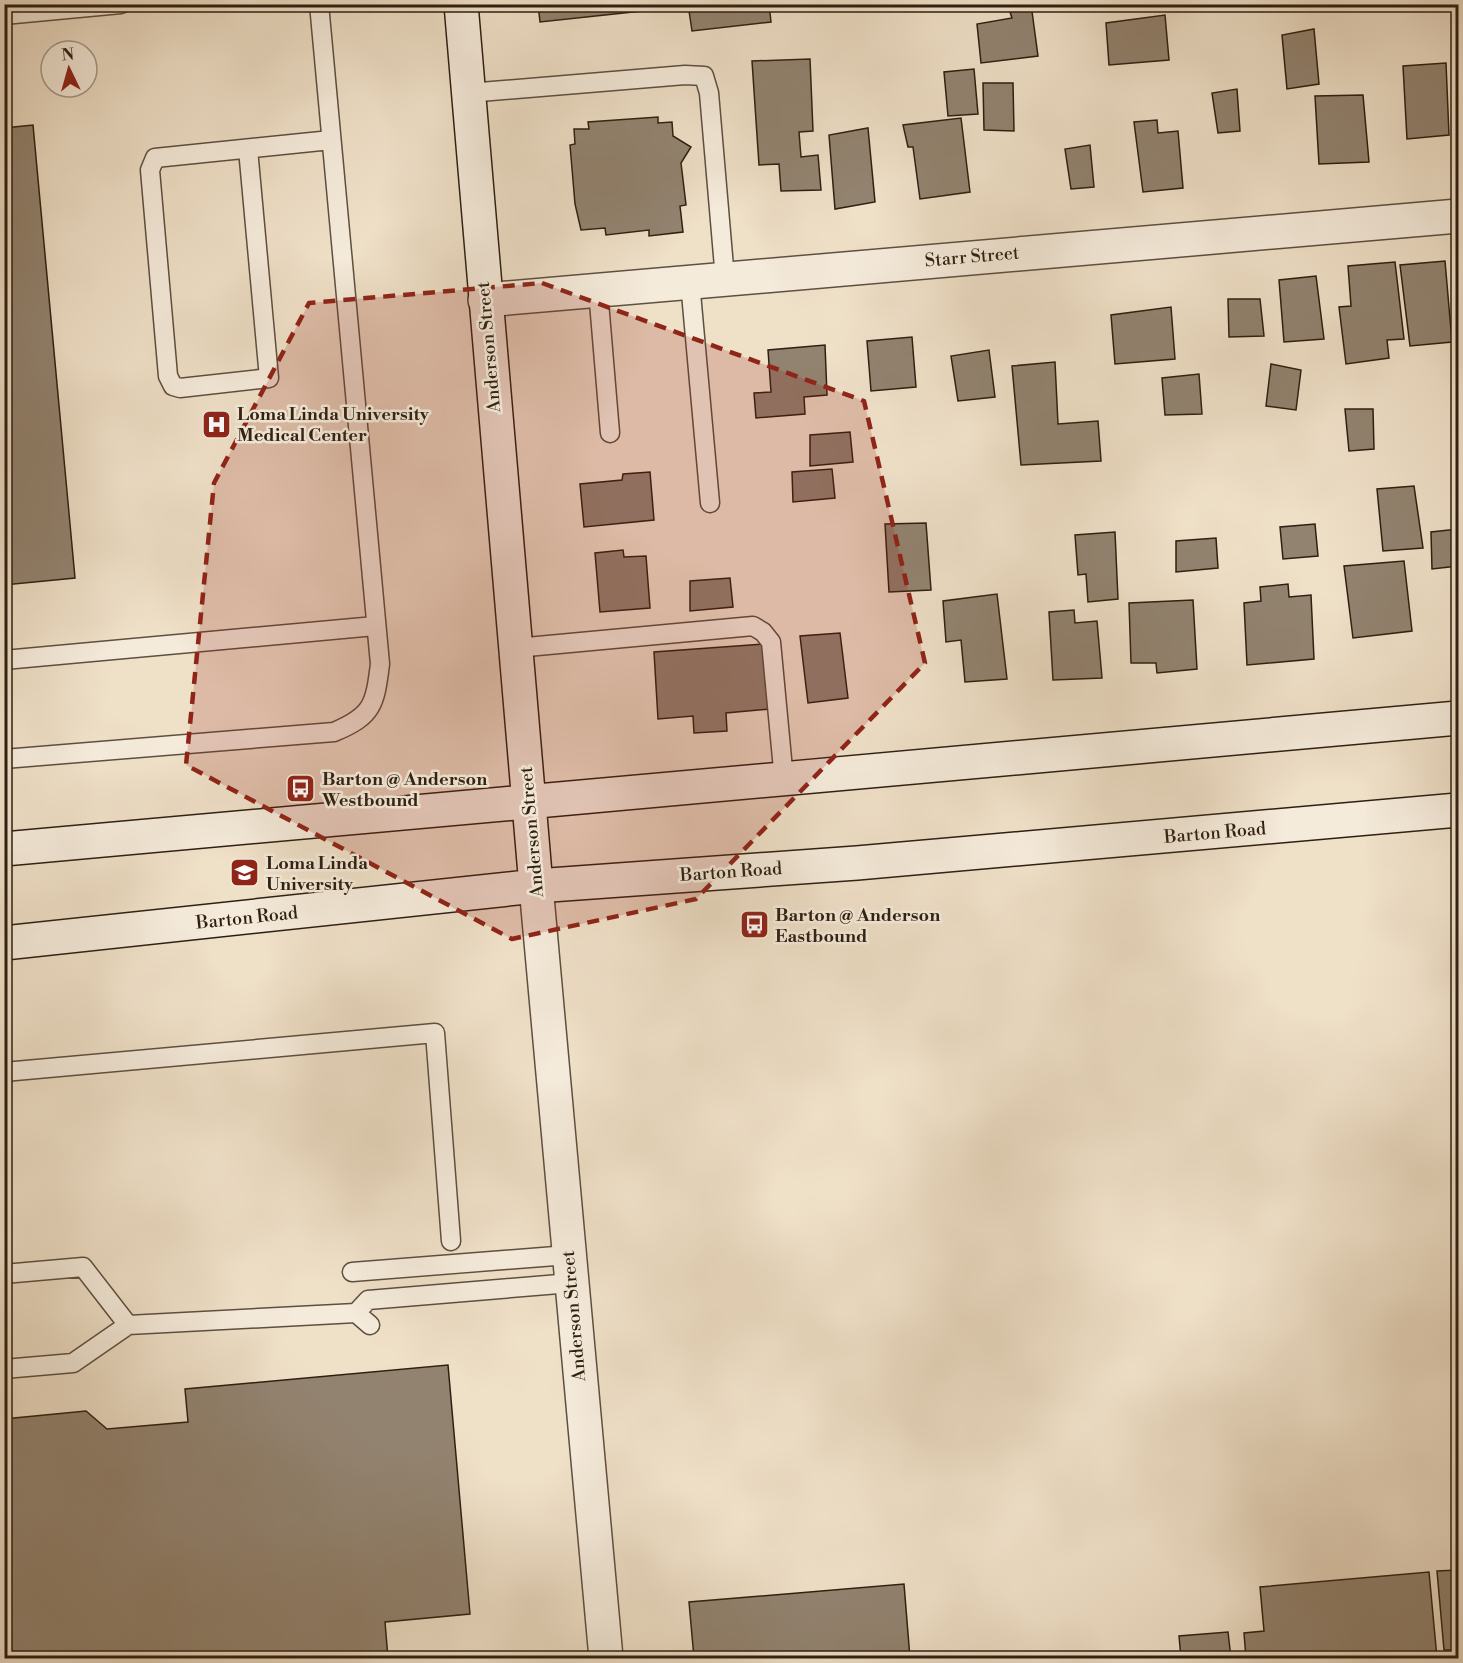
<svg xmlns="http://www.w3.org/2000/svg" width="1463" height="1663" viewBox="0 0 1463 1663" font-family="'Libre Bodoni',serif">
<style>
.building{fill:#928370;stroke:#2e1f11;stroke-width:1.5}
.lines{fill:none;stroke-linecap:round;stroke-linejoin:round}
.service-casing{stroke:#5e4f3f;stroke-width:21}
.minor-casing{stroke:#5e4f3f;stroke-width:36}
.tertiary-casing{stroke:#5e4f3f;stroke-width:36}
.secondary-casing{stroke:#2e1f11;stroke-width:36}
.service{stroke:#f5ebdb;stroke-width:18}
.minor{stroke:#f5ebdb;stroke-width:33}
.tertiary{stroke:#f5ebdb;stroke-width:33}
.secondary{stroke:#f5ebdb;stroke-width:33}
.marked{fill:#8f2418;fill-opacity:0.2;stroke:#8f2418;stroke-width:4.5;stroke-dasharray:12 8;stroke-linejoin:round}
.labels{text-anchor:middle;dominant-baseline:central;stroke-width:5;stroke-linejoin:round;paint-order:stroke}
.street-label{font-size:18px;fill:#2e1f11;stroke:#f5ebdb}
.poi-label{font-size:18px;font-weight:bold;fill:#2e1f11;stroke:#f5ebdb;text-anchor:start}
</style>
<rect width="100%" height="100%" fill="#efe0c8"/>
<filter id="stains"><feTurbulence type="fractalNoise" baseFrequency=".00333" numOctaves="4"/><feColorMatrix values="0 0 0 0 .2 0 0 0 0 .09 0 0 0 0 .02 0 0 0 .5 -.17"/></filter>
<radialGradient id="worn" r=".72"><stop offset=".6" stop-color="#630" stop-opacity="0"/><stop offset="1" stop-color="#630" stop-opacity=".3"/></radialGradient>
<path class="building" d="M 538,4 L 642,4 L 642,11 L 540,22 Z
M 688,4 L 769,4 L 771,22 L 692,31 Z
M 983,4 L 1029,4 L 983,9 Z
M 1031,4 L 1038,56 L 981,63 L 977,24 L 1012,18 L 1009,9 Z
M 1165,15 L 1169,60 L 1109,65 L 1106,23 Z
M 1314,29 L 1319,84 L 1287,89 L 1282,35 Z
M 810,59 L 813,131 L 799,132 L 801,157 L 818,155 L 821,190 L 781,191 L 779,164 L 759,165 L 752,61 Z
M 1446,63 L 1449,135 L 1407,139 L 1403,66 Z
M 974,69 L 978,114 L 948,116 L 944,72 Z
M 983,83 L 1013,83 L 1014,131 L 984,130 Z
M 1237,89 L 1240,131 L 1218,133 L 1212,93 Z
M 1363,95 L 1369,162 L 1319,164 L 1315,96 Z
M 658,117 L 658,123 L 672,122 L 673,136 L 691,147 L 681,163 L 686,205 L 680,206 L 683,232 L 649,236 L 649,230 L 606,235 L 605,228 L 581,230 L 575,204 L 570,145 L 575,144 L 574,129 L 589,129 L 588,122 Z
M 961,118 L 970,192 L 920,199 L 913,147 L 908,147 L 903,125 Z
M 1157,120 L 1158,133 L 1178,131 L 1183,188 L 1143,192 L 1134,122 Z
M 33,125 L 75,578 L 4,585 L 4,128 Z
M 868,128 L 875,202 L 835,209 L 829,135 Z
M 1090,145 L 1094,187 L 1071,189 L 1065,149 Z
M 1445,261 L 1452,342 L 1410,346 L 1400,265 Z
M 1395,262 L 1404,339 L 1387,340 L 1389,358 L 1346,364 L 1339,307 L 1351,306 L 1348,266 Z
M 1316,276 L 1324,339 L 1284,342 L 1279,280 Z
M 1228,299 L 1260,299 L 1264,336 L 1229,337 Z
M 1171,307 L 1175,359 L 1115,364 L 1111,315 Z
M 912,337 L 916,387 L 871,391 L 867,341 Z
M 825,345 L 827,395 L 804,397 L 805,414 L 756,418 L 754,393 L 771,392 L 768,350 Z
M 989,350 L 995,397 L 958,401 L 951,356 Z
M 1055,362 L 1058,424 L 1098,421 L 1101,461 L 1021,465 L 1012,366 Z
M 1271,364 L 1301,370 L 1296,410 L 1266,406 Z
M 1199,374 L 1202,414 L 1165,415 L 1162,378 Z
M 1345,409 L 1373,409 L 1374,449 L 1349,451 Z
M 850,432 L 853,462 L 810,466 L 810,435 Z
M 832,469 L 835,498 L 793,502 L 792,472 Z
M 650,472 L 654,520 L 584,527 L 580,484 L 622,480 L 623,474 Z
M 1414,486 L 1423,548 L 1383,551 L 1377,489 Z
M 926,523 L 931,590 L 889,592 L 885,524 Z
M 1315,524 L 1318,556 L 1283,559 L 1280,527 Z
M 1458,529 L 1458,566 L 1432,569 L 1431,532 Z
M 1115,532 L 1118,599 L 1088,602 L 1086,574 L 1078,575 L 1075,535 Z
M 1216,538 L 1218,568 L 1176,572 L 1176,541 Z
M 623,550 L 624,557 L 646,556 L 650,608 L 600,612 L 595,553 Z
M 1404,561 L 1412,631 L 1353,638 L 1344,566 Z
M 730,578 L 733,607 L 690,611 L 690,581 Z
M 1288,584 L 1289,597 L 1311,595 L 1314,659 L 1247,665 L 1244,603 L 1261,601 L 1260,587 Z
M 997,594 L 1007,679 L 965,682 L 961,640 L 946,642 L 943,601 Z
M 1193,600 L 1197,669 L 1157,673 L 1156,663 L 1131,663 L 1129,603 Z
M 1074,610 L 1075,623 L 1097,621 L 1102,678 L 1053,680 L 1049,612 Z
M 840,633 L 848,698 L 808,703 L 800,636 Z
M 765,644 L 770,709 L 726,713 L 727,731 L 694,733 L 693,716 L 658,719 L 654,652 Z
M 448,1365 L 470,1614 L 385,1622 L 388,1658 L 4,1658 L 4,1419 L 86,1411 L 107,1429 L 188,1422 L 185,1389 Z
M 1458,1570 L 1458,1650 L 1444,1650 L 1437,1571 Z
M 1429,1572 L 1437,1658 L 1246,1658 L 1244,1633 L 1264,1631 L 1260,1587 Z
M 904,1584 L 910,1658 L 694,1658 L 689,1602 Z
M 1228,1632 L 1231,1658 L 1181,1658 L 1179,1636 Z"/>
<g class="lines">
<defs>
<path id="service" d="M 4,15 L 121,4
M 468,93 L 685,75 L 704,76 L 709,93 L 725,279
M 248,149 L 269,378 L 180,388 L 173,386 L 168,376 L 150,170 L 155,158 L 331,140
M 690,282 L 710,503
M 598,290 L 610,433
M 516,648 L 753,626 L 763,632 L 771,642 L 784,780
M 4,660 L 375,626
M 4,759 L 334,732 C 373,716 375,704 380,664 L 319,4
M 4,1072 L 435,1033 L 451,1241
M 352,1272 L 568,1255
M 4,1274 L 83,1267 L 128,1325 L 73,1363 L 4,1369
M 128,1325 L 356,1313
M 370,1325 L 356,1313 L 368,1300 L 571,1283"/>
<path id="minor" d="M 485,300 L 1458,216"/>
<path id="tertiary" d="M 536,886 L 606,1658"/>
<path id="secondary" d="M 461,4 L 536,886
M 4,849 L 1458,718
M 4,943 L 536,886 L 857,863 L 1458,810"/>
</defs>
<use href="#service" class="service-casing"/>
<use href="#minor" class="minor-casing"/>
<use href="#tertiary" class="tertiary-casing"/>
<use href="#secondary" class="secondary-casing"/>
<use href="#service" class="service"/>
<use href="#minor" class="minor"/>
<use href="#tertiary" class="tertiary"/>
<use href="#secondary" class="secondary"/>
</g>
<path class="marked" d="M 542,283 L 864,401 L 925,663 L 696,899 L 512,939 L 186,765 L 214,483 L 309,303 Z"/>
<defs>
<symbol id="hospital-square" viewBox="-11 -11 22 22"><rect x="-9" y="-9" width="18" height="18" rx="4" fill="#8f2418" stroke="#f5ebdb"/><path d="M-5-5h3v3.5h4V-5h3V5h-3V1.5h-4V5h-3Z" fill="#fff"/></symbol>
<symbol id="bus-square" viewBox="-11 -11 22 22"><rect x="-9" y="-9" width="18" height="18" rx="4" fill="#8f2418" stroke="#f5ebdb"/><path d="M-5-6H5V4H4V6H2V4H-2V6H-4V4H-5ZM-3.5-4V0h7V-4ZM-3.5 1.2v1.5H-2V1.2ZM2 1.2v1.5H3.5V1.2Z" fill="#fff"/></symbol>
<symbol id="university-square" viewBox="-11 -11 22 22"><rect x="-9" y="-9" width="18" height="18" rx="4" fill="#8f2418" stroke="#f5ebdb"/><path d="M0-5L7-2L0 1L-7-2ZM-4 1L0 2.5L4 1V4Q0 6-4 4Z" fill="#fff"/></symbol>
</defs>
<g fill-rule="evenodd">
<use href="#hospital-square" x="200" y="408" width="33" height="33"/>
<use href="#bus-square" x="284" y="772" width="33" height="33"/>
<use href="#university-square" x="228" y="856" width="33" height="33"/>
<use href="#bus-square" x="738" y="908" width="33" height="33"/>
</g>
<g class="labels">
<g class="street-label">
<text transform="translate(972 257) rotate(-5)">Starr Street</text>
<text transform="translate(489 347) rotate(-95)">Anderson Street</text>
<text transform="translate(532 832) rotate(-95)">Anderson Street</text>
<text transform="translate(1215 833) rotate(-5)">Barton Road</text>
<text transform="translate(731 872) rotate(-4)">Barton Road</text>
<text transform="translate(247 918) rotate(-6)">Barton Road</text>
<text transform="translate(574 1316) rotate(-95)">Anderson Street</text>
</g>
<g class="poi-label">
<text x="237" y="414">Loma Linda University<tspan x="237" dy="21">Medical Center</tspan></text>
<text x="322" y="779">Barton @ Anderson<tspan x="322" dy="21">Westbound</tspan></text>
<text x="266" y="863">Loma Linda<tspan x="266" dy="21">University</tspan></text>
<text x="775" y="915">Barton @ Anderson<tspan x="775" dy="21">Eastbound</tspan></text>
</g>
</g>
<rect width="1463" height="1663" fill="none" stroke="#efe0c8" stroke-width="24"/>
<rect x="6" y="6" width="1451" height="1651" fill="none" stroke="#2e1f11" stroke-width="3"/>
<rect x="12" y="12" width="1439" height="1639" fill="none" stroke="#2e1f11" stroke-width="1.5"/>
<g transform="translate(69 69) rotate(355)"><circle r="28" fill="#f5ebdb" stroke="#a5998a" stroke-width="1.5"/>
<path d="M0-4.5L10 22L0 15L-10 22Z" fill="#8f2418"/>
<text y="-9" font-size="16" font-weight="bold" text-anchor="middle" fill="#2e1f11">N</text>
</g>
<rect width="100%" height="100%" filter="url(#stains)"/>
<rect width="100%" height="100%" fill="url(#worn)"/>
</svg>
